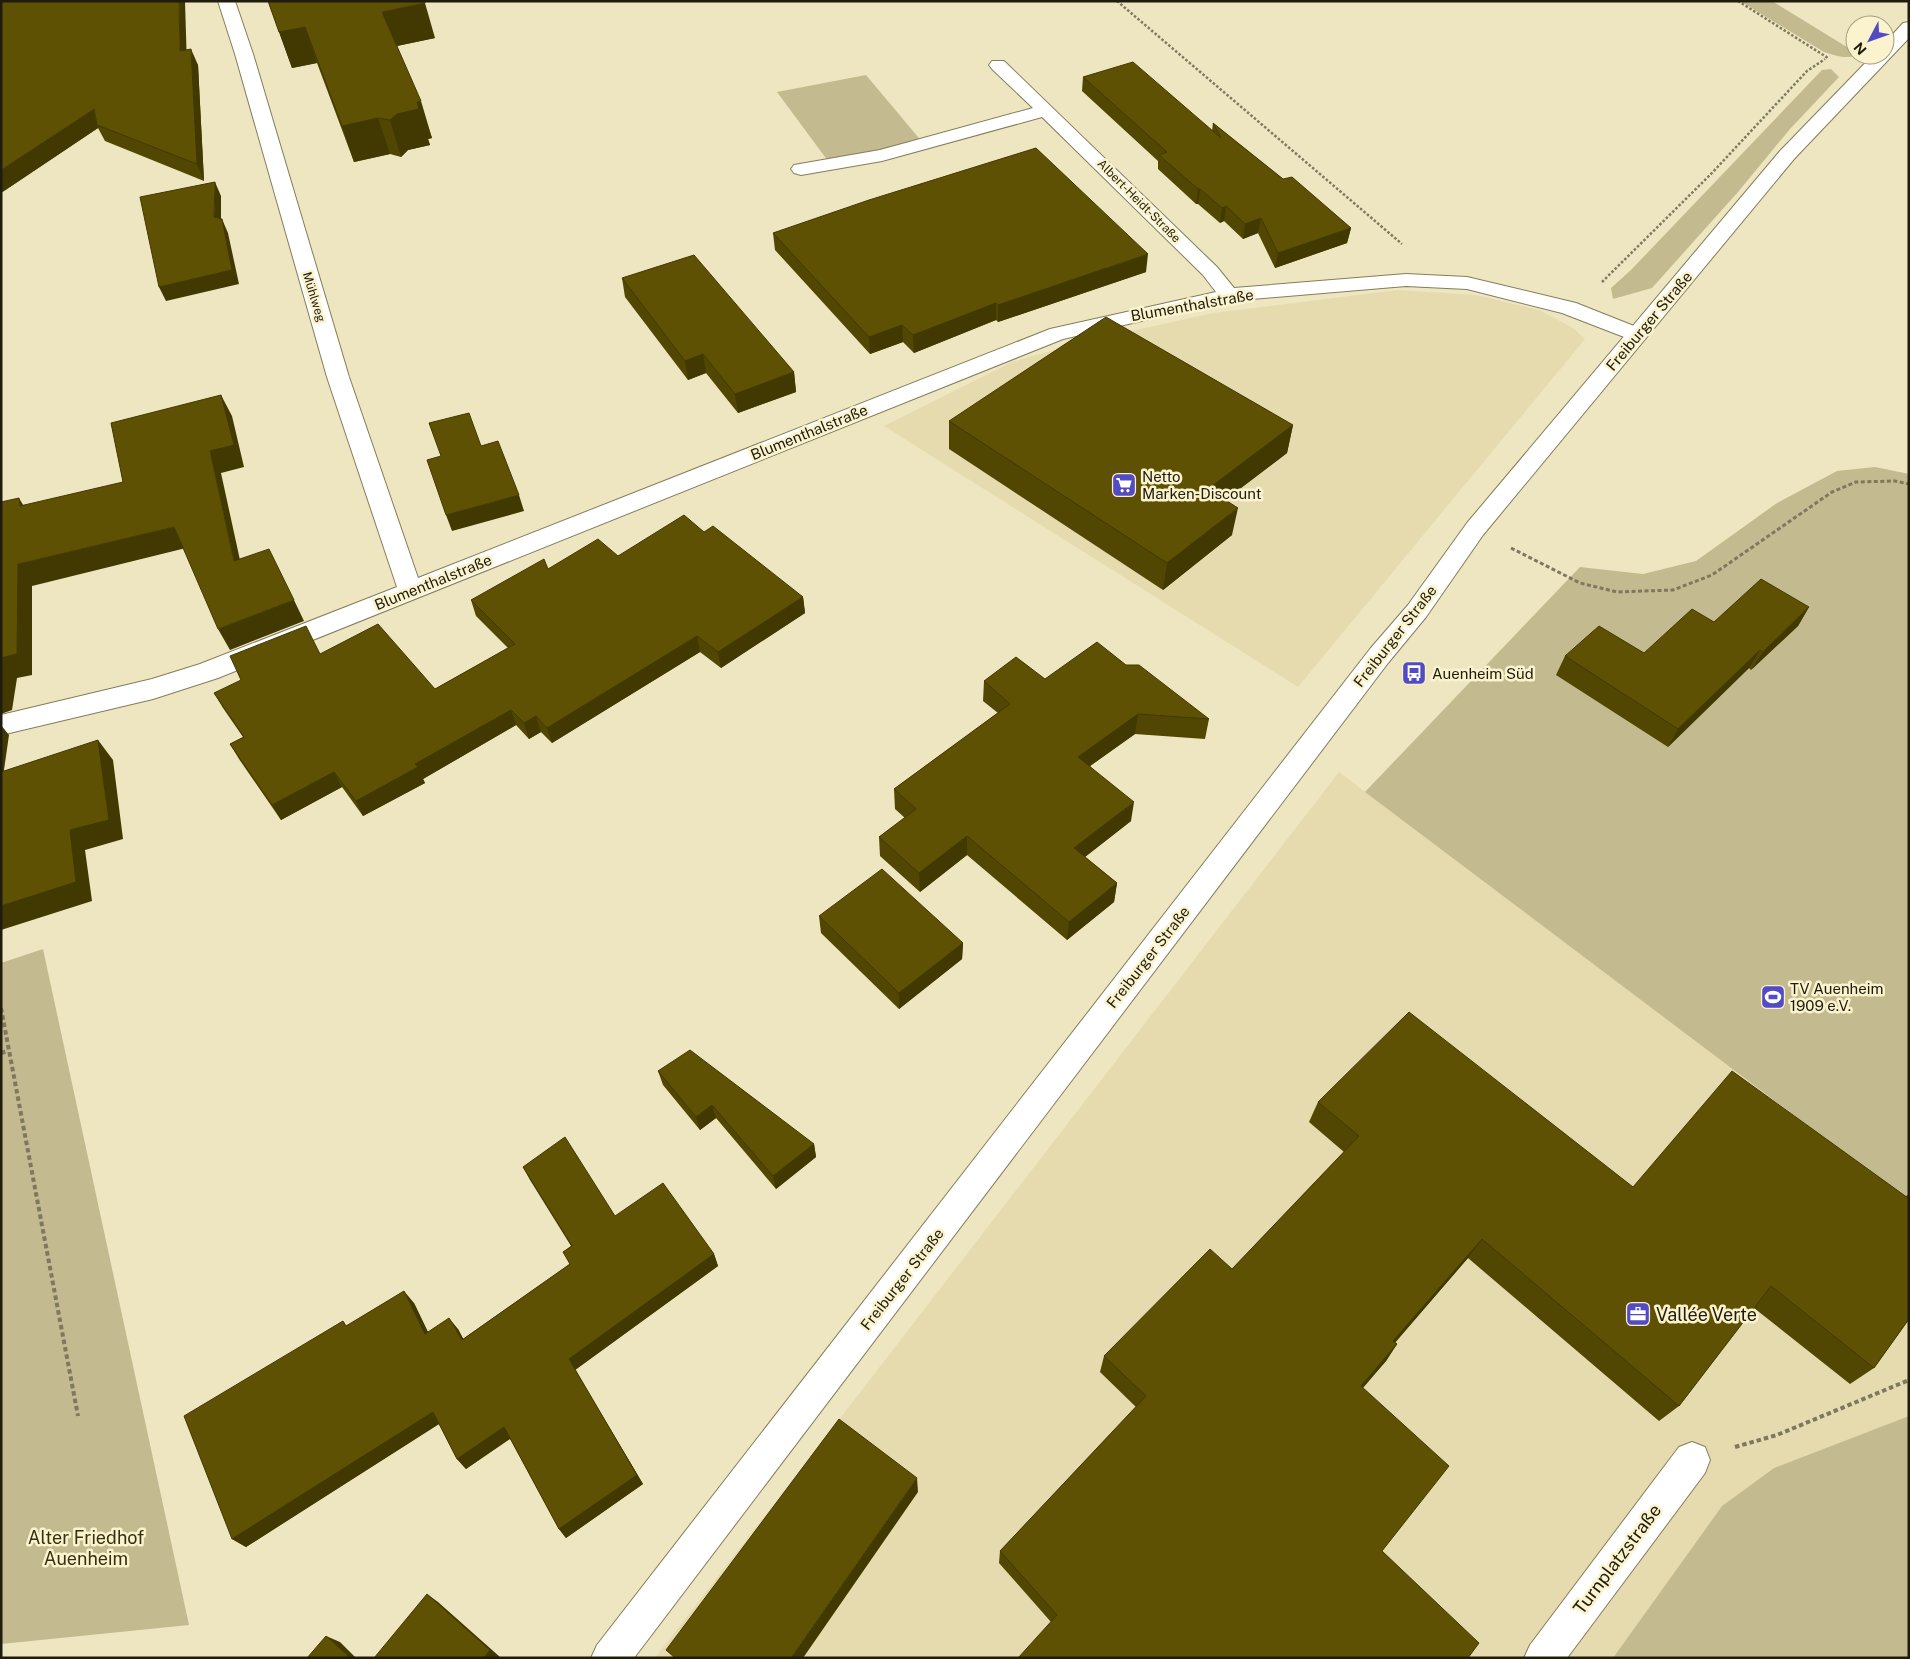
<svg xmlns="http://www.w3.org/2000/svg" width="1910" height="1659" viewBox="0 0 1910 1659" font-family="'Public Sans',sans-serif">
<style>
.built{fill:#e5dbae}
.green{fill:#c3ba8f}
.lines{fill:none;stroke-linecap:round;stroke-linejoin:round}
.minor-casing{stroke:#847d5b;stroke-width:2}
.tertiary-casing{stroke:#847d5b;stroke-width:2}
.path-far2{stroke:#7d785f;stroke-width:2.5;stroke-dasharray:2.5 2;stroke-linecap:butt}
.path-far1{stroke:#7d785f;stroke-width:3;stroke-dasharray:4 2.5;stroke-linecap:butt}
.path{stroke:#7d785f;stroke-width:4;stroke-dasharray:4.5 3;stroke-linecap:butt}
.minor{fill:#fff;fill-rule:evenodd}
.tertiary{fill:#fff;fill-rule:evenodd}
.wall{fill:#524603}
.shaded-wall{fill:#423902}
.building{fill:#5f5103;stroke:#423902}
.labels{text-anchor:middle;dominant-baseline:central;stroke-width:5;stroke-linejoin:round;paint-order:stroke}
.far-street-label{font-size:12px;fill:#1f1c0e;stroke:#fbf3cd}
.street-label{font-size:15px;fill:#1f1c0e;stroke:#fbf3cd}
.poi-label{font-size:15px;fill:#1f1c0e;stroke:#fbf3cd;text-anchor:start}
.near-poi-label{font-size:18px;fill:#1f1c0e;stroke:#fbf3cd;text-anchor:start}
.near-park-label{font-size:18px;fill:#363011;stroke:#fbf3cd}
.near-street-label{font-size:18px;fill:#1f1c0e;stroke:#fbf3cd}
</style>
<rect width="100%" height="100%" fill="#ede6c0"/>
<path class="built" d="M 1397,290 L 1476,295 L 1539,310 L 1573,328 L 1585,339 L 1298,687 L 884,426 L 1012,362 L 1086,341 L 1213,313 Z
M 1339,772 L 1909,1202 L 1909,1416 L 1774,1468 L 1722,1506 L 1613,1658 L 655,1658 Z"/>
<path class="green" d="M 1740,1 L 1772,1 L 1855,52 L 1856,55 C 1846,60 1834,55 1824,52 Z
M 1831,69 L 1839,77 L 1790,129 L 1738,192 L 1652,288 L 1613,299 L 1611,288 L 1631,270 L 1822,70 Z
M 866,75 L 923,143 L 828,161 L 777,92 Z
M 1875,467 L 1909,474 L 1909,1202 L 1365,792 L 1580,567 L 1643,574 L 1696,561 L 1777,503 L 1837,471 Z
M 43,949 L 189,1625 L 1,1644 L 1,963 Z
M 1909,1416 L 1909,1658 L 1613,1658 L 1722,1506 L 1774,1468 Z"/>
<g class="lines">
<defs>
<path id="minor" d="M 218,1 L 235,1 L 253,54 L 349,377 L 418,578 L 1050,329 L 1216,292 L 1203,275 L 1042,117 L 882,161 L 801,175 L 794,173 L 791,169 L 794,165 L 880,150 L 1033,108 L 992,69 L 989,65 L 992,61 L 1004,61 L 1217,267 L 1234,288 L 1406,274 L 1467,277 L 1576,303 L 1644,330 L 1648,335 L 1644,340 L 1637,342 L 1562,313 L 1467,289 L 1406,286 L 1229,301 L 1063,339 L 218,678 L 153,699 L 1,735 L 1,715 L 152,679 L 200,664 L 397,587 L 327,377 L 235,54 Z
M 1692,1442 L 1705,1447 L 1710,1460 L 1705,1473 L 1567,1658 L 1524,1658 L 1530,1645 L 1679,1447 Z"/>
<path id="tertiary" d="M 1909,22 L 1909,38 L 1794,159 L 1483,535 L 1426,617 L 1388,663 L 634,1658 L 591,1658 L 597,1645 L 1370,649 L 1408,605 L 1467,523 L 1780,151 L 1873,55 L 1885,55 L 1885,43 L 1903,23 Z"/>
</defs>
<use href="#minor" class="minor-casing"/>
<use href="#tertiary" class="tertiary-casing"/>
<path class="path-far2" d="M 1117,1 L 1402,244
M 1738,1 L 1828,58
M 1602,282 L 1711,174 L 1807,71 L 1825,59"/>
<path class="path-far1" d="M 1511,548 L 1580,583 L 1617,592 L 1673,590 L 1712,575 L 1832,492 L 1856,482 L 1895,481 L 1909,484"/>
<path class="path" d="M 1,1008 L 78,1416
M 1,1053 L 8,1051
M 1735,1447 L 1777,1435 L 1909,1380"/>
<use href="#minor" class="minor"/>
<use href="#tertiary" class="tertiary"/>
</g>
<path class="wall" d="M 268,1 L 435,38 L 397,46 L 432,138 L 428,139 L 430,145 L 408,150 L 401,157 L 390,154 L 354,162 L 317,63 L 292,68 Z
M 186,50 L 198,65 L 204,181 L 105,141 L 98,128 L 1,193 Z
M 1083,77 L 1212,131 L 1213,123 L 1283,179 L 1351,228 L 1347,243 L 1275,268 L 1258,233 L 1243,239 L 1224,221 L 1220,223 L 1198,204 L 1196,204 L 1158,169 L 1158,161 L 1082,91 Z
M 773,233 L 1146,272 L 998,322 L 996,320 L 914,353 L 903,342 L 870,354 L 775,250 Z
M 622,278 L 794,372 L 796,392 L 738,413 L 706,373 L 688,380 L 625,297 Z
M 949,421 L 1293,425 L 1287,453 L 1225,500 L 1232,535 L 1163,590 L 949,449 Z
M 704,532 L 803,597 L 805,613 L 721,668 L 700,652 L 552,743 L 541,732 L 529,739 L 516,725 L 423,779 L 425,783 L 363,816 L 342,787 L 281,820 L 239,759 L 230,744 L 243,737 L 223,708 L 214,693 L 320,654 L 435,689 L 508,648 L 476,616 L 471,600 L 548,569 L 618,556 Z
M 1809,607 L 1798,626 L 1751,670 L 1749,668 L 1668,747 L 1556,675 L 1565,656 L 1644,653 L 1714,622 Z
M 1126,665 L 1209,719 L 1205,739 L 1135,734 L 1090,766 L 1131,821 L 1085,857 L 1117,883 L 1114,902 L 1067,940 L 967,855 L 920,892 L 880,856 L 879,837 L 905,818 L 895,809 L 894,789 L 998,713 L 983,701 L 984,681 L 1045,679 Z
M 819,916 L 963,943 L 962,959 L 899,1009 L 821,933 Z
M 658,1071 L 814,1144 L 816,1157 L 776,1189 L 716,1118 L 700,1130 L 663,1085 Z
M 1318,1102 L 1633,1187 L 1905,1197 L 1909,1194 L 1909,1319 L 1874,1368 L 1850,1384 L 1754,1308 L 1679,1406 L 1659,1421 L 1468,1258 L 1395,1342 L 1397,1344 L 1386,1361 L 1363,1388 L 1382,1551 L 1051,1622 L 999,1563 L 1000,1551 L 1136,1407 L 1100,1372 L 1104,1356 L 1232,1269 L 1344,1152 L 1309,1122 Z
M 523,1167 L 615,1216 L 714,1254 L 718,1266 L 575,1370 L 643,1484 L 566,1538 L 559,1529 L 510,1438 L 466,1469 L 457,1459 L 439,1424 L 246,1547 L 232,1539 L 347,1325 L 414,1303 L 428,1332 L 458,1329 L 463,1339 L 570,1264 L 563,1252 L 571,1246 L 530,1180 Z"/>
<path class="shaded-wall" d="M 179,1 L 185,1 L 187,67 L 180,51 Z
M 425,3 L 435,38 L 392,47 L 382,12 Z
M 305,27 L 317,63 L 292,68 L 279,32 Z
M 191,49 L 198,65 L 204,181 L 197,164 Z
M 421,101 L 432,138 L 428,139 L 430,145 L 408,150 L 401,157 L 390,120 L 397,114 L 417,102 Z
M 94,109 L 97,125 L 98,128 L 1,193 L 1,170 Z
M 378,118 L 390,154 L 354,162 L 342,126 Z
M 215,182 L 221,196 L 221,232 L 214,217 Z
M 1198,189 L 1200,189 L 1198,204 L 1196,204 Z
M 1226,206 L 1224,221 L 1220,223 L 1222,208 Z
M 1261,218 L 1258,233 L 1243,239 L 1245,224 Z
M 222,219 L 228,233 L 239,284 L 166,301 L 159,287 Z
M 1351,228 L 1347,243 L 1275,268 L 1278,253 Z
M 1148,254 L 1146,272 L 998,322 L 998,305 Z
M 996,303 L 996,320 L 914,353 L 913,335 Z
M 902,325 L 903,342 L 870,354 L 869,337 Z
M 703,354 L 706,373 L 688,380 L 685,361 Z
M 794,372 L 796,392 L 738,413 L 735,394 Z
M 221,395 L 232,416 L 244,467 L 221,473 L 245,583 L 234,561 L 210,451 Z
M 1293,425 L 1287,453 L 1203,517 L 1208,489 Z
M 519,495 L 524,511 L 452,531 L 446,515 Z
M 19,498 L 32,520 L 20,506 Z
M 1238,508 L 1232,535 L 1163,590 L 1167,563 Z
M 174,527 L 186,548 L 32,586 L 32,675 L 17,678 L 12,710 L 1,714 L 1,658 L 18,564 Z
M 803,597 L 805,613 L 721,668 L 718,652 Z
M 294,600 L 304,621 L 230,650 L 218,629 Z
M 1809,607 L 1798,626 L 1751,670 L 1763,652 Z
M 697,636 L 700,652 L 552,743 L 547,728 Z
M 1760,650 L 1749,668 L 1668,747 L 1678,729 Z
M 511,710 L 516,725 L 423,779 L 425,783 L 363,816 L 356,801 L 415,764 Z
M 1138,714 L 1135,734 L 1076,776 L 1078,757 Z
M 536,716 L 541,732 L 529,739 L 524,723 Z
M 1,725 L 9,735 L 1,791 Z
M 98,740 L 113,760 L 123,839 L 85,850 L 92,901 L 1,930 L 1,906 L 70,830 Z
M 334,772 L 342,787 L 281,820 L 272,805 Z
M 1134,802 L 1131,821 L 1072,867 L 1074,848 Z
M 967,836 L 967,855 L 920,892 L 919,873 Z
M 1117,883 L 1114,902 L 1067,940 L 1069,922 Z
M 963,943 L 962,959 L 899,1009 L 899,993 Z
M 712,1105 L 716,1118 L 700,1130 L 696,1117 Z
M 814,1144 L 816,1157 L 776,1189 L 773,1176 Z
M 1482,1239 L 1468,1258 L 1382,1358 L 1393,1341 Z
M 714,1254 L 718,1266 L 575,1370 L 643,1484 L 566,1538 L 559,1529 L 569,1359 Z
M 404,1291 L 414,1303 L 434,1345 L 425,1334 Z
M 449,1318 L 458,1329 L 470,1351 L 462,1340 Z
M 1397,1344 L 1386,1361 L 1350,1402 L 1361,1386 Z
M 433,1412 L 442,1422 L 246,1547 L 232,1539 Z
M 504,1427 L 513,1437 L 466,1469 L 457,1459 Z
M 917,1478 L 918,1492 L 803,1658 L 791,1658 Z
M 427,1594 L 438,1602 L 500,1657 L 499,1658 L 484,1658 Z
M 326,1636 L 340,1642 L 356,1658 L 350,1658 Z"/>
<path class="building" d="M 1,1 L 179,1 L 180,51 L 191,49 L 197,164 L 97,125 L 94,109 L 1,170 Z
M 268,1 L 425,1 L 425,3 L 382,12 L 421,101 L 417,102 L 419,109 L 397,114 L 390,120 L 378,118 L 342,126 L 305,27 L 279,32 Z
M 1133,62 L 1221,138 L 1213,123 L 1283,179 L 1292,177 L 1351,228 L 1278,253 L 1261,218 L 1245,224 L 1226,206 L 1222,208 L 1200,189 L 1198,189 L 1159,155 L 1167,152 L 1083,77 Z
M 1036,148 L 1148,254 L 998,305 L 996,303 L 913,335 L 902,325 L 869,337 L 773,233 L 869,200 Z
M 215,182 L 214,217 L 222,219 L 232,270 L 159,287 L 140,197 Z
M 694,255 L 794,372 L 735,394 L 703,354 L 685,361 L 622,278 Z
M 1106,317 L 1293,425 L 1208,489 L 1238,508 L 1167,563 L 949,421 Z
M 221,395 L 234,445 L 210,451 L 234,561 L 269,549 L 294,600 L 218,629 L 174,527 L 18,564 L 17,654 L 1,658 L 1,659 L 1,502 L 19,498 L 20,506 L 123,482 L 111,423 Z
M 469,413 L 481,446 L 498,441 L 519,495 L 446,515 L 427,460 L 441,456 L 429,423 Z
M 684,515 L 704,532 L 713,526 L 803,597 L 718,652 L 697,636 L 547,728 L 536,716 L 524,723 L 511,710 L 415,764 L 418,767 L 356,801 L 334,772 L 272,805 L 230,744 L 244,737 L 214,693 L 241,680 L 230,656 L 306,626 L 320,654 L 378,624 L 435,689 L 515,644 L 471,600 L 544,559 L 548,569 L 598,539 L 618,556 Z
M 1761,579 L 1809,607 L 1763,652 L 1760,650 L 1678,729 L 1565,656 L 1599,626 L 1644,653 L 1692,609 L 1714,622 Z
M 1097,642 L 1126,665 L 1139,665 L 1209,719 L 1138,714 L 1078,757 L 1134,802 L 1074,848 L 1117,883 L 1069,922 L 967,836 L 919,873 L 879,837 L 916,809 L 894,789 L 1010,704 L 984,681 L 1016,657 L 1045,679 Z
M 98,740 L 109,820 L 70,830 L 76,882 L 1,906 L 1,772 Z
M 882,869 L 963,943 L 899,993 L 819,916 Z
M 1409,1012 L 1633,1187 L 1732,1071 L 1908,1198 L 1909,1197 L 1909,1319 L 1874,1368 L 1771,1286 L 1679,1406 L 1482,1239 L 1393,1341 L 1397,1344 L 1361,1386 L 1449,1466 L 1382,1551 L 1479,1643 L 1468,1658 L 1018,1658 L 1057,1615 L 1000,1551 L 1146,1396 L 1104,1356 L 1210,1249 L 1232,1269 L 1359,1136 L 1318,1102 Z
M 690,1050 L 814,1144 L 773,1176 L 712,1105 L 696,1117 L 658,1071 Z
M 565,1137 L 615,1216 L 663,1183 L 714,1254 L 569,1359 L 637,1475 L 559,1529 L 504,1427 L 457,1459 L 433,1412 L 232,1539 L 184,1416 L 343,1321 L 346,1326 L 404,1291 L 425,1334 L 449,1318 L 462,1340 L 570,1264 L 563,1252 L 572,1246 L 523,1167 Z
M 839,1419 L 917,1478 L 791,1658 L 675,1658 L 666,1650 Z
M 427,1594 L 490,1650 L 484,1658 L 374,1658 Z
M 326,1636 L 350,1658 L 307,1658 Z"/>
<defs>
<symbol id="supermarket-square" viewBox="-11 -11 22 22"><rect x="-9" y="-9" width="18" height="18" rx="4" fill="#524bc3" stroke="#fbf3cd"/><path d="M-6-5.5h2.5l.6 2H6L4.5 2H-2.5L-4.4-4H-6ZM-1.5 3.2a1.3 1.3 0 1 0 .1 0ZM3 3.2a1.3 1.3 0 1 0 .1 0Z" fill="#fff"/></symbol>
<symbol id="bus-square" viewBox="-11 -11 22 22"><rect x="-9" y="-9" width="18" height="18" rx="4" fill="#524bc3" stroke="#fbf3cd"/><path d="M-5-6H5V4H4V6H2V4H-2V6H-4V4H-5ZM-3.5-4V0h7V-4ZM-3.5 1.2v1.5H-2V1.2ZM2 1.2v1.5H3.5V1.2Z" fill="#fff"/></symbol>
<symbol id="stadium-square" viewBox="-11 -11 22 22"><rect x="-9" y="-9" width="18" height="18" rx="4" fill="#524bc3" stroke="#fbf3cd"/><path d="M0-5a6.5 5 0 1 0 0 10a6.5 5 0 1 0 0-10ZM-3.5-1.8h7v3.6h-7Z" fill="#fff"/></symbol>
<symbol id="office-square" viewBox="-11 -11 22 22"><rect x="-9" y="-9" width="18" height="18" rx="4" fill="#524bc3" stroke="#fbf3cd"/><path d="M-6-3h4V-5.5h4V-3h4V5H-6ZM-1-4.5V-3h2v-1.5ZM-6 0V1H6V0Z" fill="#fff"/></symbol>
</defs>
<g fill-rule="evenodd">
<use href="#supermarket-square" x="1110" y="471" width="28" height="28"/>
<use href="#bus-square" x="1400" y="659" width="28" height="28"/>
<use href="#stadium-square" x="1759" y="983" width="28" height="28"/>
<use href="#office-square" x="1624" y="1300" width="28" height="28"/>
</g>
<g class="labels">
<g class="far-street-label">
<text transform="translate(1139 201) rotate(45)">Albert-Heidt-Straße</text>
<text transform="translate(314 297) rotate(73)">Mühlweg</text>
</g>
<g class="street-label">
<text transform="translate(1192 305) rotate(-10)">Blumenthalstraße</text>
<text transform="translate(1649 321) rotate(-50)">Freiburger Straße</text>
<text transform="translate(809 432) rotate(-22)">Blumenthalstraße</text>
<text transform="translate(433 582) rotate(-22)">Blumenthalstraße</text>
<text transform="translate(1395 636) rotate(-52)">Freiburger Straße</text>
<text transform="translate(1148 957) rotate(-52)">Freiburger Straße</text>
<text transform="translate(902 1279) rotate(-52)">Freiburger Straße</text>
</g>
<g class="poi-label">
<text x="1142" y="476">Netto<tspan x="1142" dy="17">Marken-Discount</tspan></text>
<text x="1432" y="673">Auenheim Süd</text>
<text x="1790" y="988">TV Auenheim<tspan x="1790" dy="17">1909 e.V.</tspan></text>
</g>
<g class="near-poi-label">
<text x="1656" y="1314">Vallée Verte</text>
</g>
<g class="near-park-label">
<text x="86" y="1537">Alter Friedhof<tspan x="86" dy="21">Auenheim</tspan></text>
</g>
<g class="near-street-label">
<text transform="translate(1617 1559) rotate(-53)">Turnplatzstraße</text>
</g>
</g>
<rect width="1910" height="1659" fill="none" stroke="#1f1c0e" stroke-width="5"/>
<g transform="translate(1870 40) rotate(229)"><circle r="24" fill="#fbf3cd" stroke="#a39d81"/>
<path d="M0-4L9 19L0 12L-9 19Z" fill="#524bc3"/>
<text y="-8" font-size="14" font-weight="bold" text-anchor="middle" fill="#1f1c0e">N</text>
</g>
</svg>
